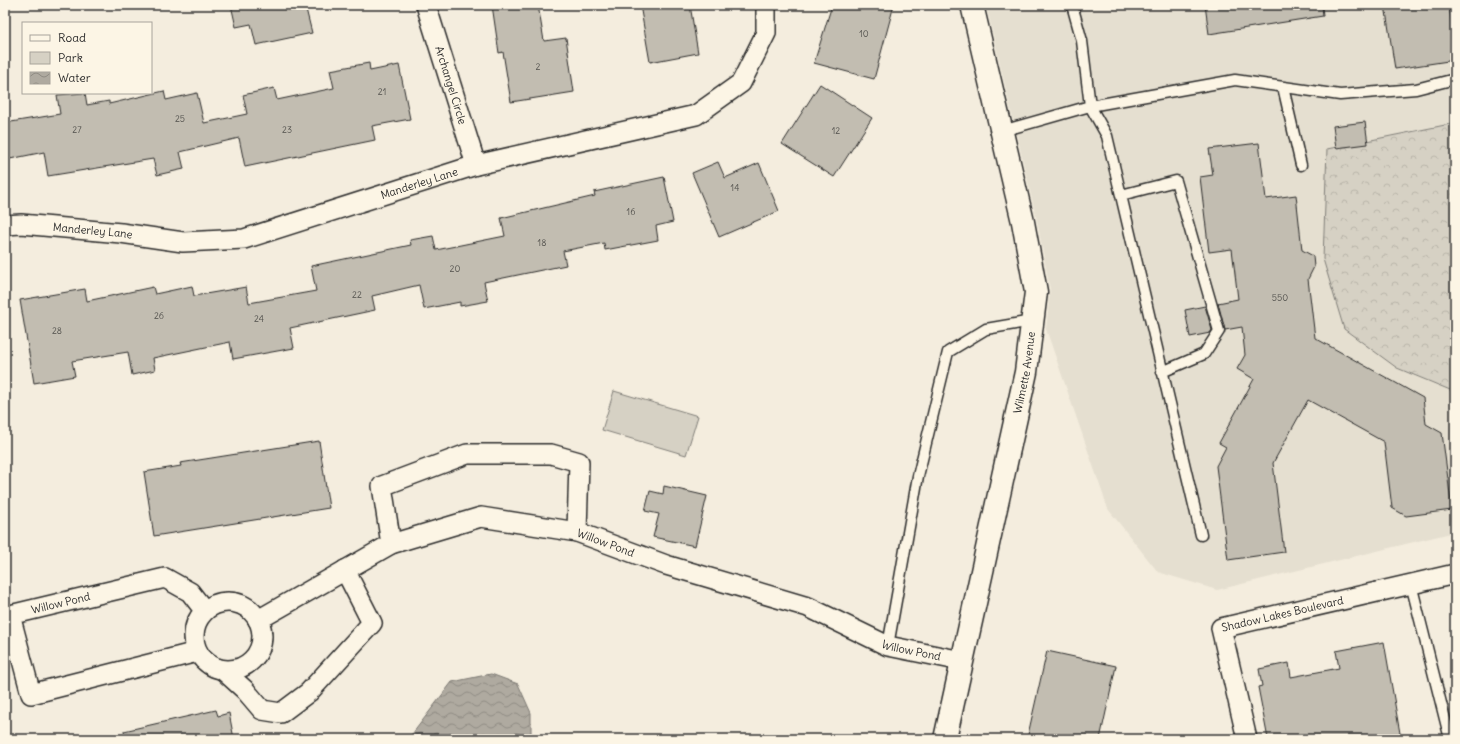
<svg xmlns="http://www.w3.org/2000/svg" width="1460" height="744" viewBox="0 0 1460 744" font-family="Delius,sans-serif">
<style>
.built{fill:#e5dfd0}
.green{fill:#d6d1c4;stroke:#807e78}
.forest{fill:url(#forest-crowns);stroke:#807e78}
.water{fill:url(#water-waves);stroke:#7a7771}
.building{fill:#c2bdb1;stroke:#2b2b2b}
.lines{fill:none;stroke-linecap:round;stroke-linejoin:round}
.lane-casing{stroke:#2b2b2b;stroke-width:13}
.street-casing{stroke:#2b2b2b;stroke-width:22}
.secondary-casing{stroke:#2b2b2b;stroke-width:25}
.lane{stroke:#fcf5e5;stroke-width:10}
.street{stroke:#fcf5e5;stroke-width:19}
.secondary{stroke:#fcf5e5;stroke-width:22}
.labels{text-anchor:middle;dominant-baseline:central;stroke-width:3.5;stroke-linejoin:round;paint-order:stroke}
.number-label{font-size:9px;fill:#51504c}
.street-label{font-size:11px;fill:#2b2b2b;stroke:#fcf5e5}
</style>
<defs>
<pattern id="forest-crowns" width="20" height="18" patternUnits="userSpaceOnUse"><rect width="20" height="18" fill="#d6d1c4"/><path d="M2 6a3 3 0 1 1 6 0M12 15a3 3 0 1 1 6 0" fill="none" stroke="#b8b4a9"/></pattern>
<pattern id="water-waves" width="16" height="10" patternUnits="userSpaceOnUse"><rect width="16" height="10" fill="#afaaa0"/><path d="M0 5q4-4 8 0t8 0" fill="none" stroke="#8f8b83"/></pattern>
</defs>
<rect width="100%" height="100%" fill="#f4edde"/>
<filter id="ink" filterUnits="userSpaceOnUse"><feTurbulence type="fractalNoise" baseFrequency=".025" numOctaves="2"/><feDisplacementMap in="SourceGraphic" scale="8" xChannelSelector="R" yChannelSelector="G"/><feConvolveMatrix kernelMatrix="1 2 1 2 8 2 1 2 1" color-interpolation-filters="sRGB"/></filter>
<g filter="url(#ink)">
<path class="built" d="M 986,5 L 1455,5 L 1455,123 L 1327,149 L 1397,368 L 1455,392 L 1455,532 L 1217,590 L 1158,572 L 1108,509 L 1046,329 L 1050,290 L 1037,221 Z"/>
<path class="green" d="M 614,391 L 698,416 L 686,455 L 602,430 Z"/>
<path class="forest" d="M 1455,123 L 1455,392 L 1397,368 L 1344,329 L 1323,259 L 1327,149 Z"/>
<path class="water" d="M 491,674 L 518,684 L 531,713 L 531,739 L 406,739 L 413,733 L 452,682 Z"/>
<path class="building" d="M 231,5 L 305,5 L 312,33 L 256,45 L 251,24 L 236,27 Z
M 492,5 L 538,5 L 544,41 L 566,38 L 574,92 L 511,102 L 503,52 L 499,53 Z
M 640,5 L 690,5 L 698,53 L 650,62 Z
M 832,5 L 894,5 L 874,79 L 814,63 Z
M 1205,5 L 1322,5 L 1323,16 L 1209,34 Z
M 1385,5 L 1449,5 L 1455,46 L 1455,60 L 1395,69 Z
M 369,63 L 370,71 L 399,65 L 410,119 L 372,126 L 375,140 L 245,167 L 239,138 L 180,152 L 184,169 L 157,175 L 153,159 L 48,176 L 44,152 L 5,160 L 5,123 L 60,114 L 57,95 L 85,93 L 87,105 L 109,101 L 109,104 L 164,91 L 166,100 L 197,93 L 204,123 L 247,114 L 243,95 L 274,88 L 277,100 L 334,88 L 330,70 Z
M 820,84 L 872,118 L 834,177 L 782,144 Z
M 1365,122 L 1368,144 L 1336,148 L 1333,126 Z
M 1259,143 L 1266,199 L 1296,195 L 1302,250 L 1313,256 L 1314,267 L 1308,279 L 1315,338 L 1423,398 L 1426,424 L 1442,433 L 1452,510 L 1406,516 L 1392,508 L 1384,442 L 1308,400 L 1273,463 L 1284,552 L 1228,560 L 1216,466 L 1226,447 L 1219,443 L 1254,379 L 1237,369 L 1245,355 L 1242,327 L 1225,330 L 1218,303 L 1238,299 L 1232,249 L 1209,252 L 1200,177 L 1213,175 L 1209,149 Z
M 718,162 L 725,178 L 759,163 L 779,211 L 719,237 L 692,173 Z
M 664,177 L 673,222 L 656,226 L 658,240 L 605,250 L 604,243 L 563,251 L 566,265 L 484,282 L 488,301 L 460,306 L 460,302 L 424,309 L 419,285 L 372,296 L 375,310 L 290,328 L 294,348 L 233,359 L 230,342 L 153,358 L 155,370 L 132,375 L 128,352 L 72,361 L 75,376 L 34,383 L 20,300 L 85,289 L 87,301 L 153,287 L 155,294 L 192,286 L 194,296 L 246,287 L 249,303 L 316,291 L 311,266 L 411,245 L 410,240 L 433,236 L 436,250 L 505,236 L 501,218 L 595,196 L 594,192 Z
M 1205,306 L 1212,330 L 1210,333 L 1190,337 L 1185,310 Z
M 319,441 L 329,508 L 154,536 L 144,472 L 181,466 L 180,463 Z
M 664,486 L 707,496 L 695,546 L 653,537 L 659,514 L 645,511 L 650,491 L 663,494 Z
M 1384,642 L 1401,739 L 1268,739 L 1258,687 L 1262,686 L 1259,669 L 1289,663 L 1291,677 L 1339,668 L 1336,651 Z
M 1047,651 L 1116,666 L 1100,739 L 1027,739 Z
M 216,710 L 218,716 L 229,713 L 234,739 L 125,739 L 124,731 Z"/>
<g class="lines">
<defs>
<path id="lane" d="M 1072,5 L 1082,41 L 1090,106 L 1235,80 L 1340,95 L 1416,89 L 1455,79
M 1283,87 L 1301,165
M 1002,131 L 1090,106 L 1107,136 L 1201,535
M 1121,195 L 1176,181 L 1219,331 L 1204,354 L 1162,372
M 1411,584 L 1450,739
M 888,646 L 918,476 L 948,352 L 986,329 L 1032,321"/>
<g id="street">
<path id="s1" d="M 426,5 L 476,165"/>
<path id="s2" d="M 5,225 L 21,224 L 121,233 L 183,242 L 244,239 L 476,165 L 696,115 L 741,83 L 766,33 L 766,5"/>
<path d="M 391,544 L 382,486 L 467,454 L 551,454 L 579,462 L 577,532"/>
<circle cx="228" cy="636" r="34"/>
<path id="s3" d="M 258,620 L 391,544 L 481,517 L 577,532 L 666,565 L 808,607 L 888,646 L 962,661"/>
<path id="s4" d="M 197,652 L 31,694 L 10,615 L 165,578 L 190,592 L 204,610"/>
<path d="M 224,671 L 245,690 L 262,710 L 281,713 L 309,692 L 372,623 L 345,570"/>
<path id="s5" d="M 1247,739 L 1221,628 L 1455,574"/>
</g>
<g id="secondary">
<path id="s6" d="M 945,739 L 1026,372 L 1036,292 L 1023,222 L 972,5"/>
</g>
</defs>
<use href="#lane" class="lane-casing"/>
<use href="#street" class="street-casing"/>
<use href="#secondary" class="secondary-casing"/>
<use href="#lane" class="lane"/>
<use href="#street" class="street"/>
<use href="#secondary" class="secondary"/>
</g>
</g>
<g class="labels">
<g class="number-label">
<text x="864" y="33">10</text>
<text x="538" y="66">2</text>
<text x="382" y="91">21</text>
<text x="180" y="118">25</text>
<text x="77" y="129">27</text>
<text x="287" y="129">23</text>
<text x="836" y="130">12</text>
<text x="735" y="187">14</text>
<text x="631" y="211">16</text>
<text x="542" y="242">18</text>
<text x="455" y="268">20</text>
<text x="357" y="294">22</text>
<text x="1280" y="297">550</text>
<text x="159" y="315">26</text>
<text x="259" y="318">24</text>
<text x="57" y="330">28</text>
</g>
<g class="street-label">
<text stroke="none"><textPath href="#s1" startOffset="84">Archangel Circle</textPath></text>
<text stroke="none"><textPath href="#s2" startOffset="424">Manderley Lane</textPath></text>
<text stroke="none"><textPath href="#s2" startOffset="88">Manderley Lane</textPath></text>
<text stroke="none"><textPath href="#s6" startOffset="375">Wilmette Avenue</textPath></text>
<text stroke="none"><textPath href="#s3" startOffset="375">Willow Pond</textPath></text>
<text stroke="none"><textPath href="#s4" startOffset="305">Willow Pond</textPath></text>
<text stroke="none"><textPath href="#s5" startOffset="177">Shadow Lakes Boulevard</textPath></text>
<text stroke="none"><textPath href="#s3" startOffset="700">Willow Pond</textPath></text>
</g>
</g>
<rect width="1460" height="744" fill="none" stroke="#fcf5e5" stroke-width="20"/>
<rect x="10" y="10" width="1440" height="724" fill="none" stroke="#2b2b2b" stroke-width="1.5" filter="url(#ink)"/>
<rect x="22" y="22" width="130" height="72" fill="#fcf5e5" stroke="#a8a49b"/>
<rect x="30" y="35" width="20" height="6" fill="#fcf5e5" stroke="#a8a49b"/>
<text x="58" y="42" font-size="12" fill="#2b2b2b">Road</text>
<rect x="30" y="52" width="20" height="12" fill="#d6d1c4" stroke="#a8a49b"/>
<text x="58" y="62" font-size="12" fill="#2b2b2b">Park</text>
<rect x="30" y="72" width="20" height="12" fill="url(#water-waves)" stroke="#a8a49b"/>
<text x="58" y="82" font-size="12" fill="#2b2b2b">Water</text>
</svg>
